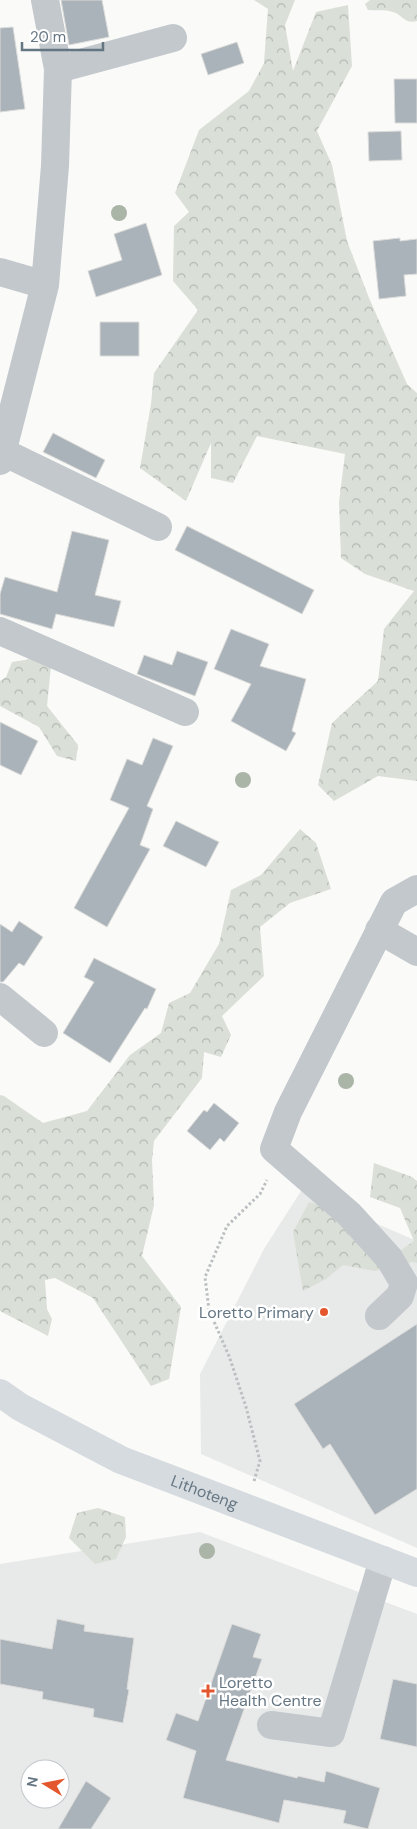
<svg xmlns="http://www.w3.org/2000/svg" width="417" height="1829" viewBox="0 0 417 1829" font-family="'DM Sans',sans-serif">
<style>
.built{fill:#e8e9e9;fill-rule:evenodd}
.forest{fill:url(#forest-crowns)}
.building{fill:#aab3b9;stroke:#dcdcda}
.lines{fill:none;stroke-linecap:round;stroke-linejoin:round}
.path{stroke:#bbbfc2;stroke-width:3;stroke-dasharray:2.5 2.5;stroke-linecap:butt}
.minor{stroke:#c3c8cc;stroke-width:28}
.major{stroke:#d6dbdf;stroke-width:28}
.tree{fill:#aab4a7}
.poi-dot{fill:#e4572e;stroke:#fff;stroke-width:2}
.labels{text-anchor:middle;dominant-baseline:central;stroke-width:5;stroke-linejoin:round;paint-order:stroke}
.poi-label{font-size:16px;fill:#657683;stroke:#fff;text-anchor:end}
.street-label{font-size:16px;fill:#657683;stroke:#fff}
</style>
<defs>
<pattern id="forest-crowns" width="20" height="18" patternUnits="userSpaceOnUse" patternTransform="scale(1.25)"><rect width="20" height="18" fill="#dadfd7"/><path d="M2 6a3 3 0 1 1 6 0M12 15a3 3 0 1 1 6 0" fill="none" stroke="#b4b9b4"/></pattern>
</defs>
<rect width="100%" height="100%" fill="#fafaf8"/>
<path class="built" d="M 301,1191 L 417,1241 L 417,1548 L 201,1454 L 200,1374 L 264,1249 Z
M 200,1532 L 417,1614 L 417,1829 L 0,1829 L 0,1564 ZM 30,1769 L 60,1769 L 60,1799 L 30,1799 Z"/>
<path class="forest" d="M 254,0 L 295,0 L 285,25 L 293,71 L 316,12 L 348,5 L 352,66 L 317,131 L 332,165 L 347,241 L 369,298 L 407,384 L 417,393 L 417,781 L 378,776 L 334,801 L 318,785 L 332,723 L 378,681 L 384,629 L 414,591 L 365,574 L 341,558 L 339,502 L 345,454 L 257,436 L 233,483 L 211,478 L 211,443 L 186,501 L 140,468 L 151,404 L 154,373 L 198,310 L 173,281 L 174,226 L 189,212 L 175,193 L 199,130 L 249,91 L 264,63 L 268,9 Z
M 370,0 L 417,0 L 417,21 C 407,24 404,18 396,13 C 387,9 377,11 368,10 L 365,4 Z
M 31,659 L 51,666 L 47,706 L 78,745 L 76,761 L 57,756 L 39,727 L 0,706 L 0,681 L 6,677 L 12,662 Z
M 300,829 L 316,843 L 331,889 L 290,903 L 260,927 L 264,976 L 222,1016 L 231,1035 L 221,1057 L 204,1052 L 202,1078 L 154,1141 L 152,1160 L 154,1205 L 142,1256 L 181,1307 L 169,1379 L 151,1386 L 93,1298 L 55,1278 L 45,1280 L 47,1309 L 52,1319 L 48,1336 L 0,1311 L 0,1095 L 4,1096 L 43,1123 L 87,1111 L 130,1055 L 161,1033 L 169,1003 L 190,993 L 219,944 L 231,890 L 261,875 Z
M 374,1163 L 412,1177 L 417,1181 L 417,1263 L 412,1262 L 375,1271 L 343,1265 L 326,1279 L 303,1291 L 293,1232 L 309,1202 L 333,1209 L 375,1250 L 401,1250 L 414,1241 L 400,1208 L 370,1197 Z
M 98,1508 L 125,1517 L 126,1537 L 116,1559 L 95,1564 L 69,1538 L 77,1513 Z"/>
<path class="building" d="M 61,0 L 102,0 L 109,37 L 69,45 Z
M 13,27 L 25,109 L 0,112 L 0,28 Z
M 237,42 L 244,63 L 208,75 L 201,54 Z
M 394,79 L 417,79 L 417,123 L 395,123 Z
M 401,131 L 402,160 L 369,161 L 368,132 Z
M 146,223 L 162,275 L 96,297 L 88,271 L 122,260 L 114,234 Z
M 400,238 L 400,241 L 417,239 L 417,274 L 404,275 L 406,296 L 379,299 L 373,241 Z
M 100,322 L 139,322 L 139,356 L 100,356 Z
M 53,433 L 105,460 L 96,478 L 43,452 Z
M 187,526 L 314,590 L 302,614 L 175,550 Z
M 72,531 L 109,540 L 95,595 L 121,601 L 114,627 L 56,614 L 52,629 L 0,614 L 0,594 L 5,577 L 57,592 Z
M 231,629 L 269,644 L 260,666 L 306,679 L 292,731 L 296,733 L 286,751 L 231,721 L 251,684 L 214,669 Z
M 177,651 L 208,662 L 195,696 L 137,674 L 144,655 L 172,665 Z
M 0,722 L 38,741 L 21,775 L 0,765 Z
M 153,738 L 173,746 L 147,806 L 153,809 L 140,845 L 150,849 L 107,927 L 74,908 L 129,808 L 110,800 L 127,759 L 142,765 Z
M 176,821 L 219,842 L 206,867 L 163,846 Z
M 19,921 L 43,937 L 24,966 L 19,963 L 3,982 L 0,982 L 0,924 L 12,932 Z
M 94,958 L 156,989 L 147,1009 L 145,1008 L 110,1063 L 63,1033 L 94,982 L 84,977 Z
M 214,1103 L 239,1123 L 224,1142 L 220,1138 L 210,1150 L 187,1131 L 204,1110 L 207,1112 Z
M 417,1324 L 417,1489 L 375,1515 L 330,1444 L 323,1449 L 294,1404 Z
M 57,1619 L 85,1625 L 84,1631 L 134,1638 L 127,1689 L 129,1690 L 123,1723 L 93,1717 L 94,1709 L 42,1699 L 43,1692 L 0,1684 L 0,1639 L 52,1649 Z
M 232,1624 L 261,1634 L 253,1657 L 262,1659 L 226,1760 L 297,1778 L 298,1776 L 324,1782 L 326,1771 L 380,1788 L 368,1829 L 343,1823 L 346,1811 L 284,1800 L 279,1823 L 183,1798 L 196,1751 L 166,1740 L 176,1713 L 198,1721 Z
M 393,1679 L 417,1684 L 417,1747 L 380,1739 Z
M 86,1781 L 111,1798 L 91,1829 L 58,1829 Z"/>
<g class="lines">
<path class="path" d="M 254,1481 L 260,1461 L 246,1407 L 229,1356 L 209,1310 L 205,1277 L 227,1226 L 260,1194 L 267,1180"/>
<path class="minor" d="M 58,69 L 173,38
M 0,272 L 45,285
M 3,452 L 158,527
M 0,461 L 45,285 L 55,166 L 58,69 L 45,0
M 0,631 L 185,712
M 379,930 L 417,952
M 0,997 L 44,1033
M 379,1316 L 400,1296 L 404,1283 L 389,1258 L 349,1214 L 274,1149 L 288,1112 L 394,902 L 417,889
M 271,1725 L 331,1733 L 383,1560"/>
<path class="major" id="s1" d="M 0,1393 L 20,1407 L 121,1460 L 417,1573"/>
</g>
<g class="tree">
<circle cx="119" cy="213" r="8"/>
<circle cx="243" cy="780" r="8"/>
<circle cx="346" cy="1081" r="8"/>
<circle cx="207" cy="1551" r="8"/>
</g>
<g class="poi-dot">
<circle cx="324" cy="1312" r="5"/>
<path d="M205.5 1683.5h5v5h5v5h-5v5h-5v-5h-5v-5h5z"/>
</g>
<g class="labels">
<g class="poi-label">
<text x="314" y="1312">Loretto Primary</text>
<text x="219" y="1682" text-anchor="start">Loretto<tspan x="219" dy="18">Health Centre</tspan></text>
</g>
<g class="street-label">
<text stroke="none"><textPath href="#s1" startOffset="228">Lithoteng</textPath></text>
</g>
</g>
<g transform="translate(45 1784) rotate(280)"><circle r="24" fill="#ffffff" stroke="#c1c8cd"/>
<path d="M0-4L9 19L0 12L-9 19Z" fill="#e4572e"/>
<text y="-8" font-size="14" font-weight="bold" text-anchor="middle" fill="#657683">N</text>
</g>
<path d="M22 42v8h81v-8" fill="none" stroke="#657683" stroke-width="2.5"/>
<text x="30" y="42" font-size="15" fill="#657683" stroke="#ffffff" stroke-width="4" paint-order="stroke">20 m</text>
</svg>
